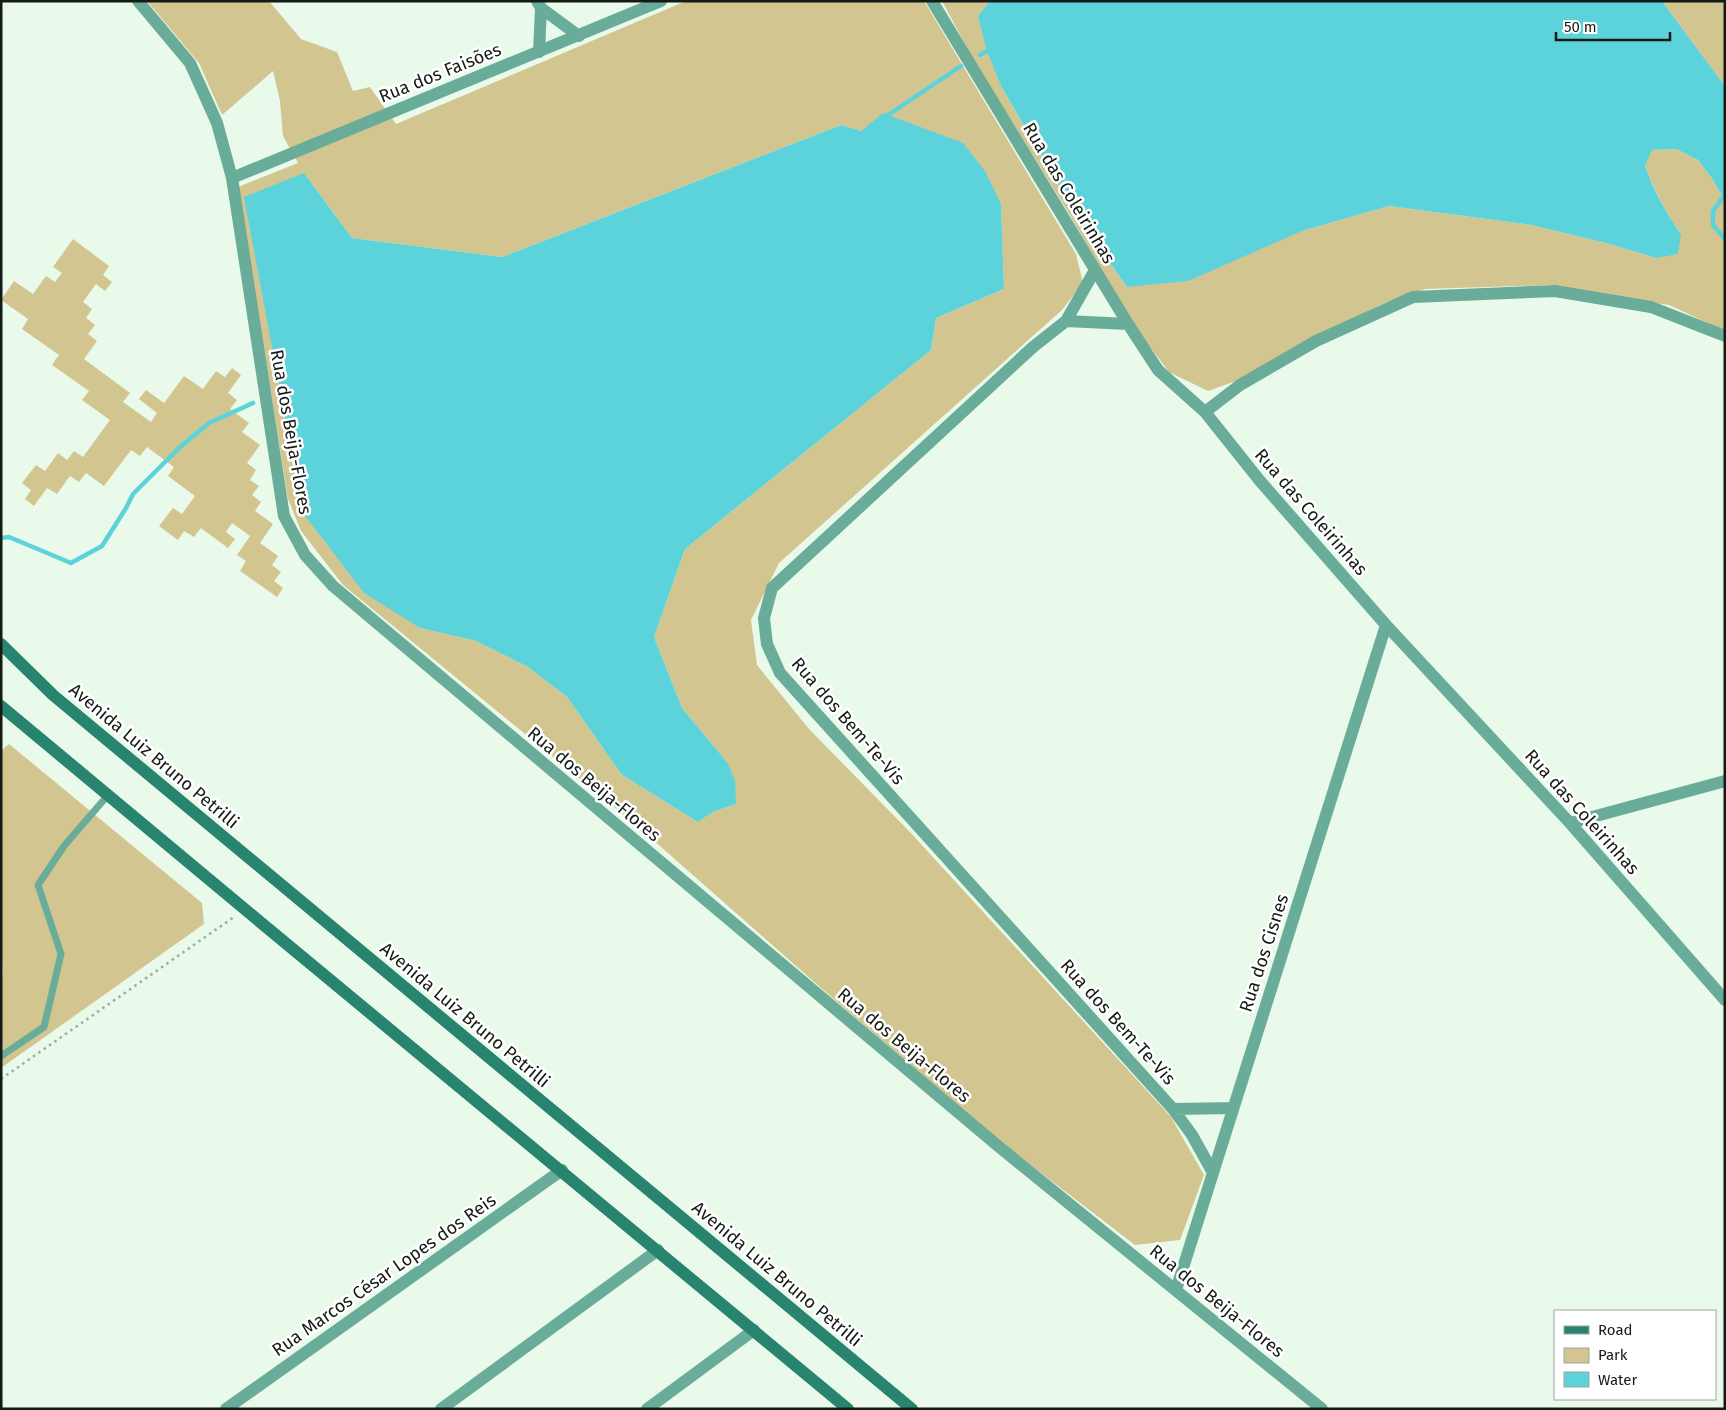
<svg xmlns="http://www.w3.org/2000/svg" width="1726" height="1410" viewBox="0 0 1726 1410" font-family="'Fira Sans',sans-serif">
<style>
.green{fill:#d3c590;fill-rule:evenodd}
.water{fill:#5cd3db}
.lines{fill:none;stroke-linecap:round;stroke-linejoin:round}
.stream{stroke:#5cd3db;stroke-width:4.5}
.path{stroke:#9eaa9e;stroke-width:2.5;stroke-dasharray:2.5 4;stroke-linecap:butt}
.lane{stroke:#68ac99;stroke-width:7}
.street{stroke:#68ac99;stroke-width:12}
.secondary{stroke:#29846f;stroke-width:12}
.labels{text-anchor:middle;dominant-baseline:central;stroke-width:5;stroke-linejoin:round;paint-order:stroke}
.street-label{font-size:18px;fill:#151a15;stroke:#fff}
</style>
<rect width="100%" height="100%" fill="#e9faea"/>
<path class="green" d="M 147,1 L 269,1 L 301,39 L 337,52 L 353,91 L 370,87 L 396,124 L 686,1 L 924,1 L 1076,254 L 1083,283 L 1062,310 L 779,563 L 751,620 L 757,665 L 809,729 L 909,831 L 1171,1117 L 1204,1175 L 1180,1240 L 1135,1245 L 1002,1143 L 821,988 L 635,824 L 343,585 L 301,531 L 288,499 L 238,187 L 298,163 L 283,136 L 280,101 L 273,71 L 222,115 L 199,63 ZM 841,125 L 861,131 L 1001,205 L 1004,289 L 936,318 L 931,350 L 685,549 L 654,637 L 682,708 L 727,762 L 736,804 L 713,812 L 698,822 L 622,775 L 567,697 L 528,667 L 476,641 L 420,628 L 304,173 L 352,238 L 502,257 Z
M 942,1 L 990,1 L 978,16 L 1001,86 L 1075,213 L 1127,287 L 1302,231 L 1389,206 L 1531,225 L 1606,243 L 1656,258 L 1681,234 C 1666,213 1654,190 1645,166 L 1651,150 L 1676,149 L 1698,160 L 1713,180 L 1725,201 L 1725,331 L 1669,305 L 1612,297 L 1552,285 L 1425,289 L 1384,303 L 1297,347 L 1236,381 L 1208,391 L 1169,372 L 1135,327 L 1065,207 L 973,59 Z
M 1665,1 L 1725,1 L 1725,86 L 1664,4 Z
M 73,239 L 109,266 L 103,275 L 112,282 L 105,291 L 96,284 L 83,302 L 92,309 L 86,318 L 95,325 L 88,334 L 97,341 L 84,359 L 130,393 L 123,402 L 151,422 L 157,413 L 139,399 L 146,390 L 164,403 L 184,376 L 203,389 L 216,371 L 225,377 L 232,368 L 241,375 L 228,393 L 237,400 L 230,409 L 249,423 L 242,432 L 260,445 L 247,463 L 256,470 L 250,480 L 259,486 L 252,495 L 261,502 L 255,511 L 273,524 L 260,543 L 278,556 L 272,565 L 281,572 L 274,581 L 283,588 L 277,597 L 240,571 L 246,561 L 237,555 L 250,536 L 232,523 L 226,532 L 235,539 L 228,548 L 201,528 L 194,537 L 184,531 L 178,540 L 159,526 L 173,508 L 182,514 L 195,496 L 168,476 L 174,467 L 147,447 L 140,456 L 131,450 L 104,486 L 86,473 L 79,482 L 70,476 L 57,494 L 47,488 L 34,506 L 25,499 L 31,490 L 22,483 L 36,465 L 45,471 L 58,453 L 67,460 L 74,451 L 83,457 L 110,420 L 82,400 L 89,391 L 52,365 L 59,355 L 22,329 L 28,319 L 1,300 L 14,281 L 33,294 L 46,276 L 55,282 L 62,273 L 53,267 Z
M 9,744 L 202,903 L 204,924 L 1,1068 L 1,975 L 3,973 L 1,955 L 1,751 Z"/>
<path class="water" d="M 990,1 L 1665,1 L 1664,4 L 1725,86 L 1725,201 L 1713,180 L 1698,160 L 1676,149 L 1652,150 L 1645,166 C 1654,191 1666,213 1681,234 L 1678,254 L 1656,258 L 1606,243 L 1531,225 L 1389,206 L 1302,231 L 1188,281 L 1127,287 L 1075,213 L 1001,86 L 987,51 L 978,16 Z
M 883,113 L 963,143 L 985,171 L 1001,204 L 1004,289 L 936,318 L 931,350 L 685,549 L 654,637 L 682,708 L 727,762 L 735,780 L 736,804 L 713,812 L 698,822 L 622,775 L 567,697 L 528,667 L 476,641 L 420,628 L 364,593 L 303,513 L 244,197 L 304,173 L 352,238 L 502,257 L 841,125 L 861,131 Z"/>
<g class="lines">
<path class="stream" d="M 980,55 L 987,51
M 888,115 L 961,66
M 1723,197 L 1713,211 L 1713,225 L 1725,239
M 1,538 L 9,537 L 71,563 L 102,546 L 126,508 L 133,494 L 179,448 L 209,423 L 253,403"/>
<path class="path" d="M 1,1079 L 234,917"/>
<path class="lane" d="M 1,1056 L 44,1027 L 61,954 L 38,885 L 64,846 L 108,795"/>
<path class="street" d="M 138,1 L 190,63 L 217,123 L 232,178 L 284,516 L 305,555 L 333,586 L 998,1146 L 1322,1409
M 537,1 L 541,8 L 539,52
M 932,1 L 1128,324 L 1158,370 L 1205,412 L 1260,481 L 1386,625 L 1570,823 L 1725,1000
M 541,8 L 579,36
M 232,178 L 661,1
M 1095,270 L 1066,321 L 1033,347 L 772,588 L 764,618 L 767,644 L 780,673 L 1173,1109 L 1192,1135 L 1212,1171
M 1066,321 L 1128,324
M 1205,412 L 1240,385 L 1316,341 L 1413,297 L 1555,291 L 1651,307 L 1725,336
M 1570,823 L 1725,781
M 1173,1109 L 1233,1108
M 1176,1290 L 1386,625
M 226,1409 L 562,1170
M 441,1409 L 658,1250
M 647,1409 L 754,1330"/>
<path class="secondary" d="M 1,644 L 53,695 L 912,1409
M 1,706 C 282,942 567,1174 848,1409"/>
</g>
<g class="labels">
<g class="street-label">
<text transform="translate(440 73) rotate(-22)">Rua dos Faisões</text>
<text transform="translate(1069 193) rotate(59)">Rua das Coleirinhas</text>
<text transform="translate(291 432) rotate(80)">Rua dos Beija-Flores</text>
<text transform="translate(1311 512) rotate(49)">Rua das Coleirinhas</text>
<text transform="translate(848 721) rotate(49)">Rua dos Bem-Te-Vis</text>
<text transform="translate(154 756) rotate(40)">Avenida Luiz Bruno Petrilli</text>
<text transform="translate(594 784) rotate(40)">Rua dos Beija-Flores</text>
<text transform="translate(1582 812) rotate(48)">Rua das Coleirinhas</text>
<text transform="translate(1264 953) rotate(-72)">Rua dos Cisnes</text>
<text transform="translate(465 1015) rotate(40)">Avenida Luiz Bruno Petrilli</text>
<text transform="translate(1118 1022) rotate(48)">Rua dos Bem-Te-Vis</text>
<text transform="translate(904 1045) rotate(40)">Rua dos Beija-Flores</text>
<text transform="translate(777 1274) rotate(40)">Avenida Luiz Bruno Petrilli</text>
<text transform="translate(384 1275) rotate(-35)">Rua Marcos César Lopes dos Reis</text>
<text transform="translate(1217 1301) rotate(39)">Rua dos Beija-Flores</text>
</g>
</g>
<rect width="1726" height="1410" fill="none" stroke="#151a15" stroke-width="5"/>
<rect x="1554" y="1310" width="162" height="90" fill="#ffffff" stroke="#a1a3a1"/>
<rect x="1564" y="1326" width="25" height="8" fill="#29846f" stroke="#a1a3a1"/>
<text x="1598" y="1335" font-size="15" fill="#151a15">Road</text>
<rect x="1564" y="1348" width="25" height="15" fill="#d3c590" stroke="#a1a3a1"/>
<text x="1598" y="1360" font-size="15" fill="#151a15">Park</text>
<rect x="1564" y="1372" width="25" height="15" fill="#5cd3db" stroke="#a1a3a1"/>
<text x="1598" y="1385" font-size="15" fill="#151a15">Water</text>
<path d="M1556 32v8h114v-8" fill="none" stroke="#151a15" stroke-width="2.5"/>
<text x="1564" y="32" font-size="15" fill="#151a15" stroke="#ffffff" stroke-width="4" paint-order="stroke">50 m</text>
</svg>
